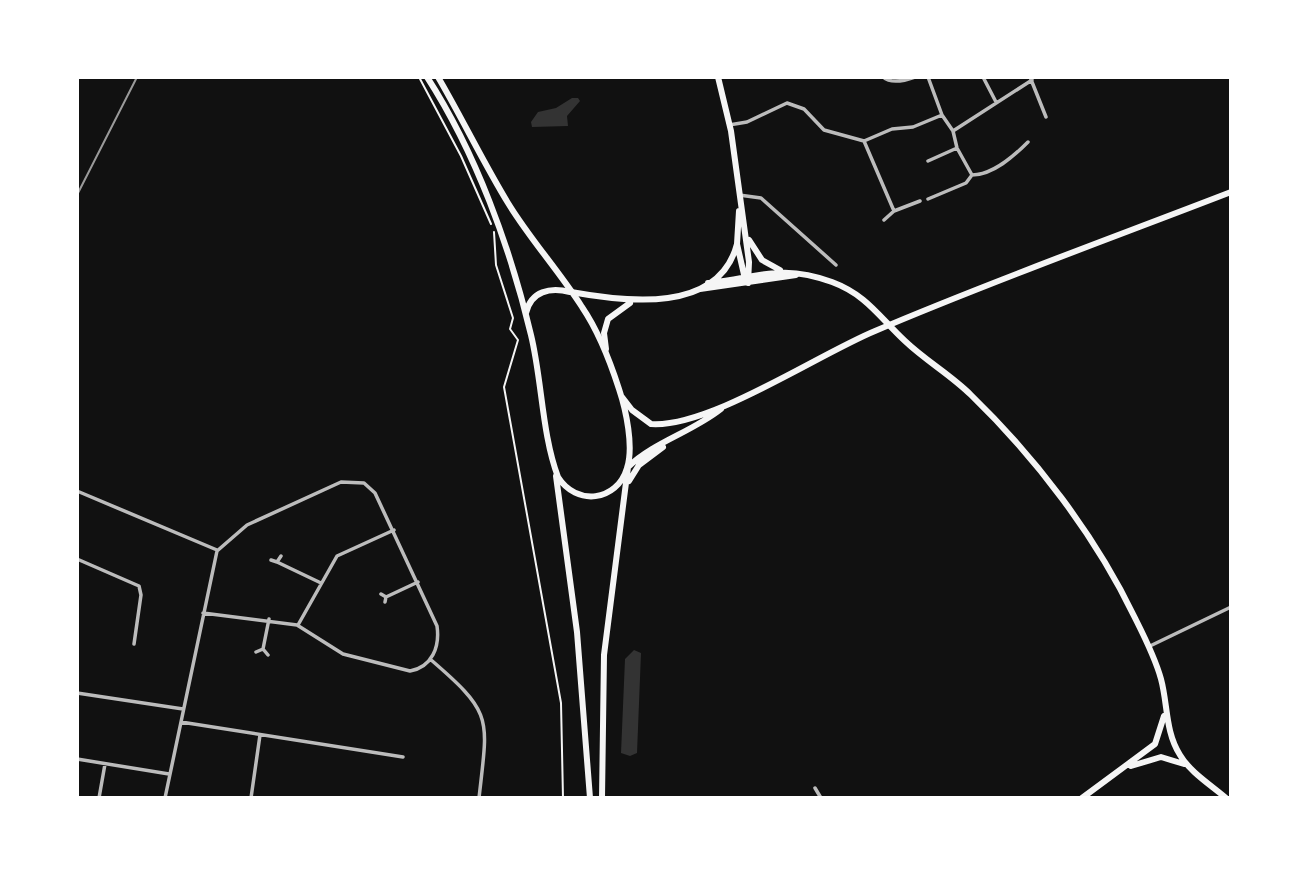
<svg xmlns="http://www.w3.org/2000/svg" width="1308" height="875" viewBox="0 0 1308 875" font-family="Manrope,sans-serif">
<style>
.water{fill:#333}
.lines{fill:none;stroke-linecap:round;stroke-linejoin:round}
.path{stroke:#f5f5f5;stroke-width:2}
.minor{stroke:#bcbcbc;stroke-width:3.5}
.primary{stroke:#f5f5f5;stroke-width:6}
.trunk{stroke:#f5f5f5;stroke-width:6}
.rail{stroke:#9a9a9a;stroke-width:2}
</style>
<rect width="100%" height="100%" fill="#111"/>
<path class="water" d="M 572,98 L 578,98 L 580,101 L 567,116 L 568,126 L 532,127 L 531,122 L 538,112 L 556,108 Z
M 634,650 L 641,653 L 637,753 L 630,756 L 621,753 L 625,659 Z"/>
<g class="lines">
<path class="path" d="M 419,77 L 461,156 L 491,224
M 494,232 L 496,265 L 513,318 L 510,329 L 518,340 L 504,387 L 561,703 L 563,798"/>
<path class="minor" d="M 883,77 C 891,84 904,81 915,77
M 928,77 L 942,115 L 953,131 L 957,148 L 972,175 L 966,183 L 928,199
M 983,77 L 996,102
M 1030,77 L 1046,117
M 729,125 L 747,122 L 787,103 L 804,109 L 824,130 L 864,141 L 892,129 L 913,127 L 942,115
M 953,131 L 1032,80
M 864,141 L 894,211 L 920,201
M 928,161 L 957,148
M 972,175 C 993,175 1014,156 1028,142
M 739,195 L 761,198 L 836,265
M 884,220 L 894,211
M 77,491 L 217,550
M 281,556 L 277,562 L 321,583
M 77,559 L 139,586 L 141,595 L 134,644
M 271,560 L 277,562
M 381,594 L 386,597 L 385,602
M 386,597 L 418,582
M 298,625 L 337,556 L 394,530
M 1150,646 L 1231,607
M 263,649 L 268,655
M 256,652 L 263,649 L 269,619
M 430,659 C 494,714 488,717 479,798
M 77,693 L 183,709
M 181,722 L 403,757
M 77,759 L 169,774
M 815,788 L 821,798
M 99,798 L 105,764
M 165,798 L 217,551 L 247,525 L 341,482 L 364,483 L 375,493 L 437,626 C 440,647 432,667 410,671 L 343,654 L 297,625 L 203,613
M 251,798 L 260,735"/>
<path class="primary" d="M 718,77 L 731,131 L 749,262 L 748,283
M 739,211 L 737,244 L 745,279
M 749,240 L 762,260 L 780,270
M 708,283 C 758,278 781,263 832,282 C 867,295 880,318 905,341 C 926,361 951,375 971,395 C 1035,457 1095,535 1134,616 C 1144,636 1155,657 1161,679 C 1168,705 1165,731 1180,755 C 1190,772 1211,785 1226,798
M 700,289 L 796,275
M 571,292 C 626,302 719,314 737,244
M 606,349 L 604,333 L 608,319 L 630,303
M 1131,766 L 1161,757 L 1184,764
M 1082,798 L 1155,744 L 1164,716"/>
<path class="trunk" d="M 427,77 C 476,153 510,247 531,335 C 542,380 542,435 558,477 C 576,506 617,502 627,468 C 634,447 626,410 619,389 C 610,361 599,332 582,307 C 559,271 530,239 508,203 C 483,162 462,118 438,77
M 526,313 C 531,291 550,287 570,292
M 622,397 L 632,410 L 651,424 C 709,428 817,355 875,331 C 992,281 1112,238 1231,192
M 556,476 L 577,632 L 590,798
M 629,481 L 639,465 L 663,447
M 602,798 L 604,655 L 628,467 C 654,442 692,432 721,409"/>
<path class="rail" d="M 77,195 L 137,77"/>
</g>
<rect width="1308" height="875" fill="none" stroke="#ffffff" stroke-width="158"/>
</svg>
